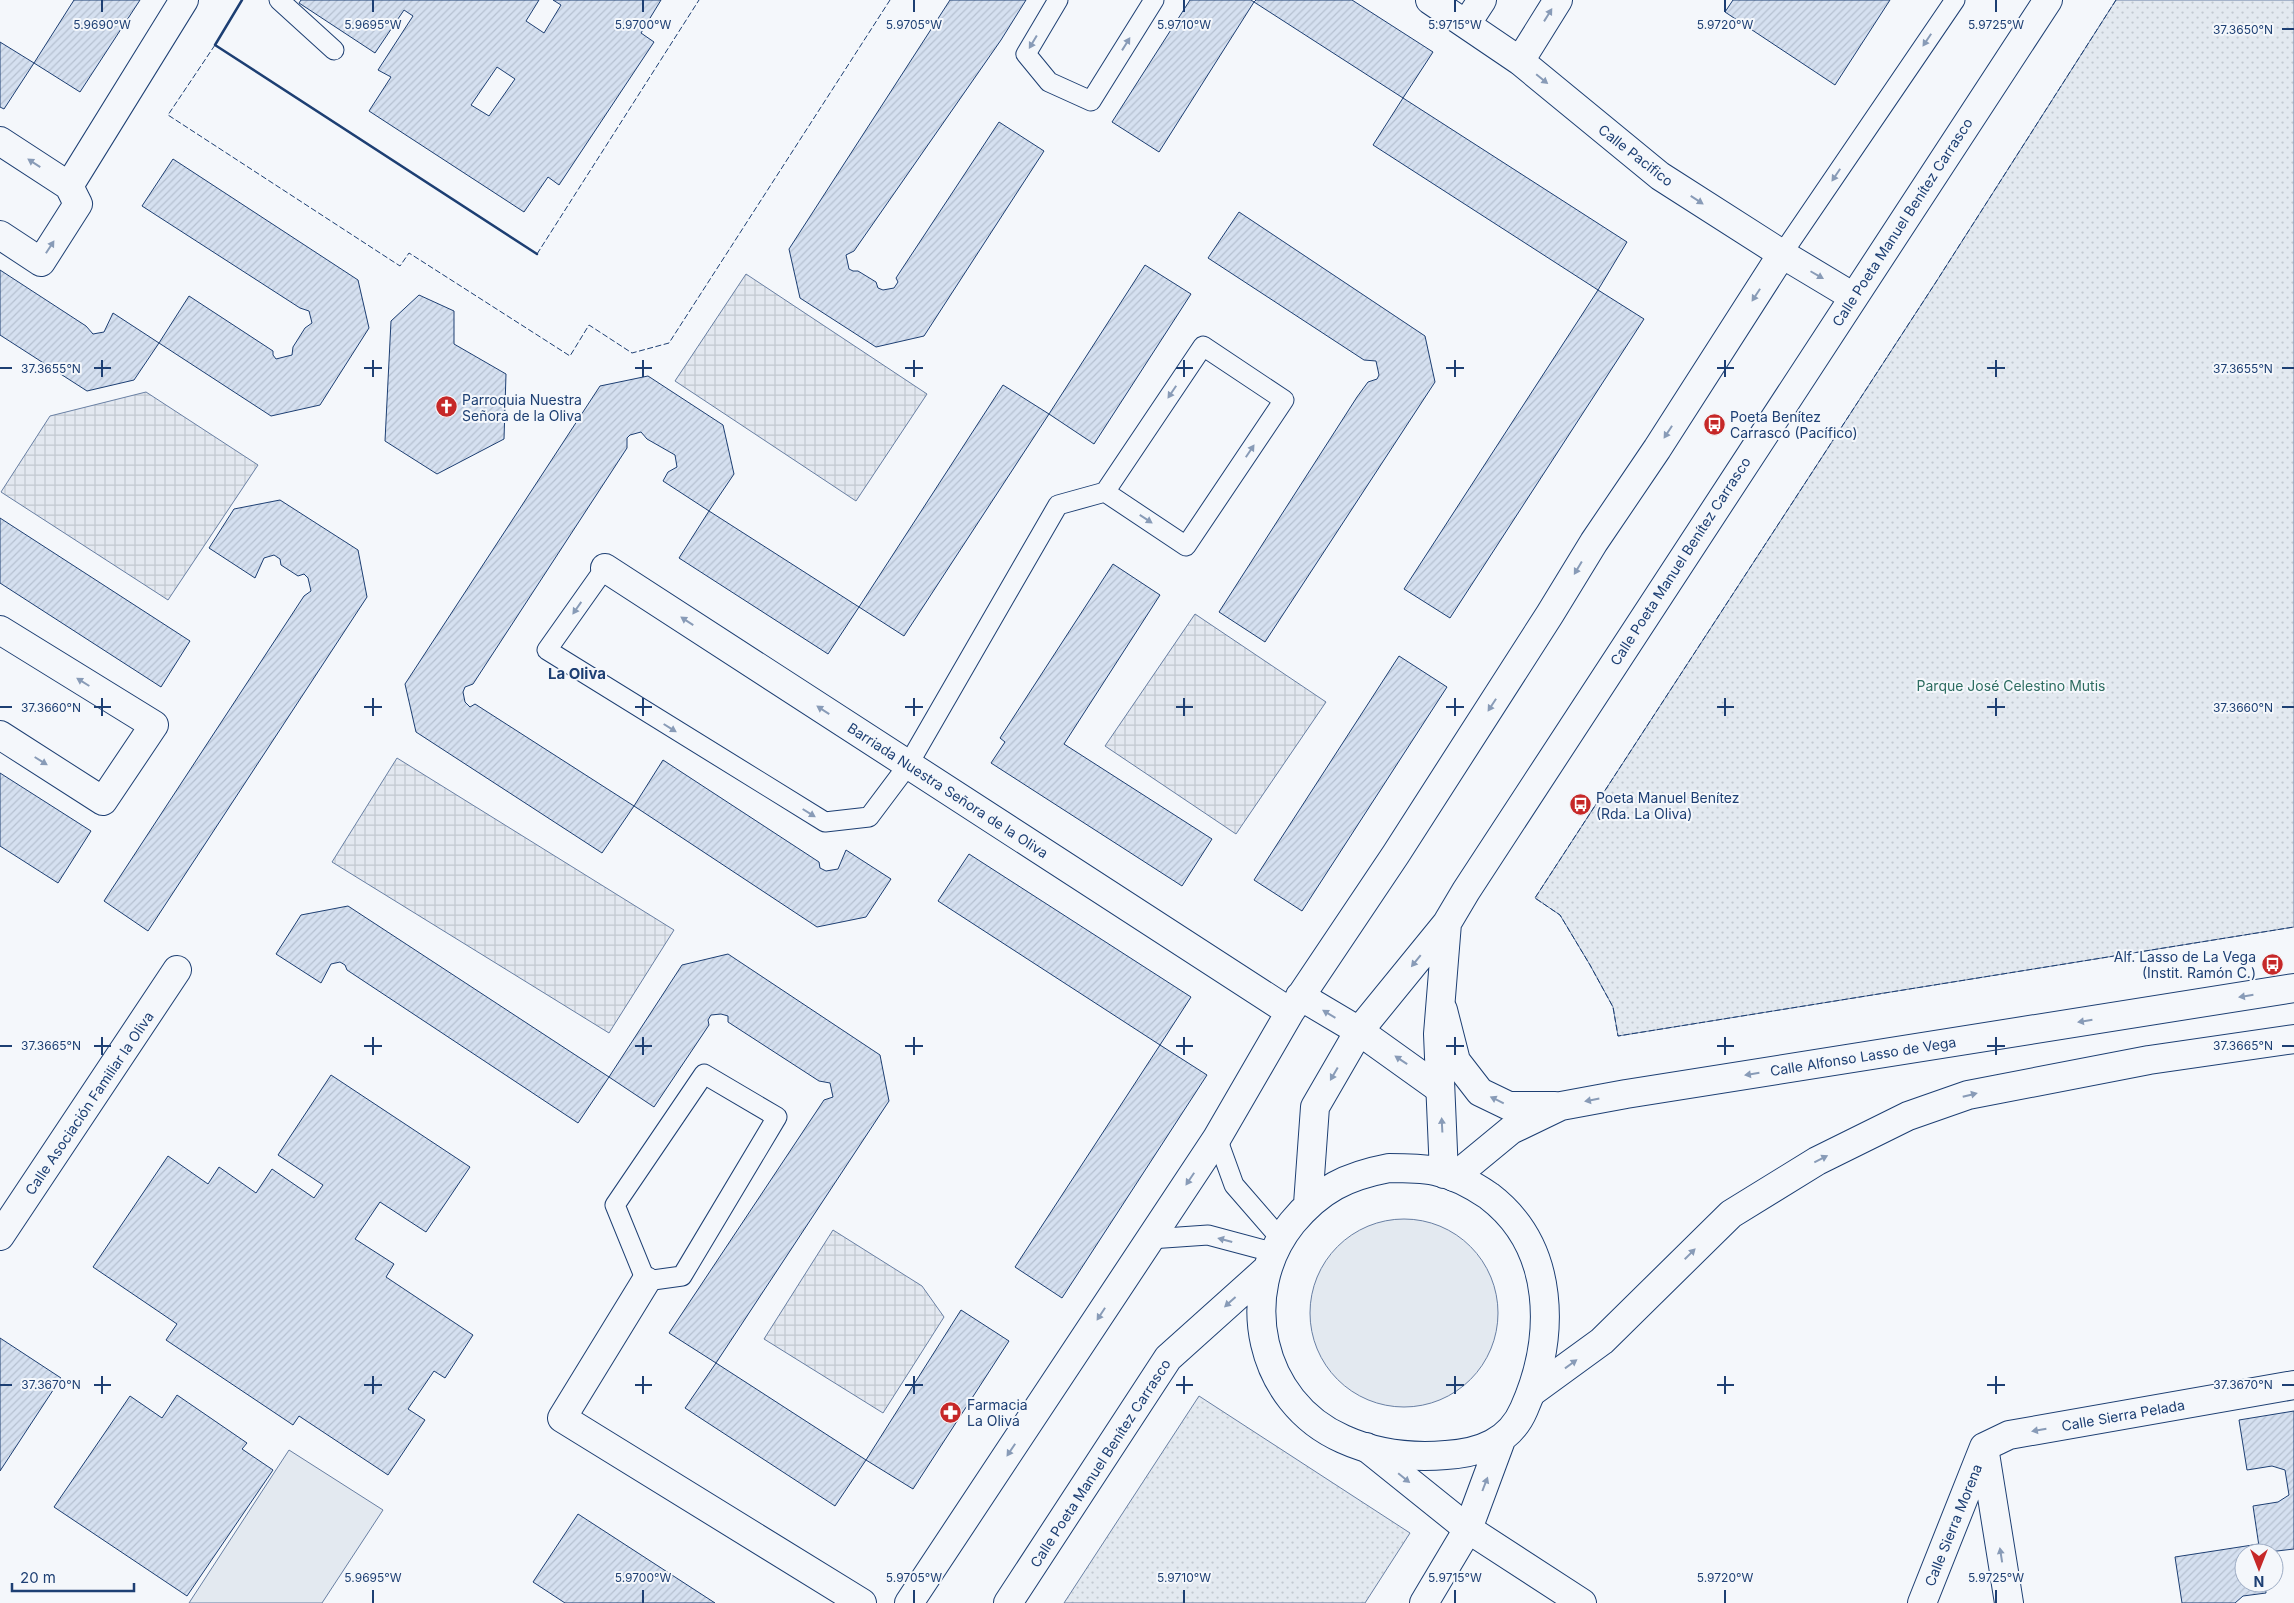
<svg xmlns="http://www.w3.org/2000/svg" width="2294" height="1603" viewBox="0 0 2294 1603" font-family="Inter,sans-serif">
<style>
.grass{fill:#e3e9f0;stroke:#687fa3}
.park{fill:url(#park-dots);stroke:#687fa3}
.plaza{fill:url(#plaza-grid);stroke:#687fa3}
.building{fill:url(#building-hatch);stroke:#1d3f73;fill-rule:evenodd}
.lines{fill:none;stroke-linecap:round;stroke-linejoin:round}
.service-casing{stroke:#1d3f73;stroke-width:21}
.pedestrian-casing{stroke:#1d3f73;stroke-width:30}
.minor-casing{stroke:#1d3f73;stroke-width:30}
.secondary-casing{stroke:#1d3f73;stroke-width:30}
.primary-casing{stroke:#1d3f73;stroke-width:30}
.service{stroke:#f4f7fb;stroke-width:19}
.pedestrian{stroke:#f4f7fb;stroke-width:28}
.minor{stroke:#f4f7fb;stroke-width:28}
.secondary{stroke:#f4f7fb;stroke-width:28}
.primary{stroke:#f4f7fb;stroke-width:28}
.fence{stroke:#1d3f73;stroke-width:1;stroke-dasharray:6 2.5;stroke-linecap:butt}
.wall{stroke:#1d3f73;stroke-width:2.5}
.oneway{fill:#889bb7}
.ticks{fill:none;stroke:#1d3f73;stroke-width:2}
.labels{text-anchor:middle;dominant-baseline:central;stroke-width:4;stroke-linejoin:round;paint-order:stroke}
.street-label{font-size:14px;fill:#1d3f73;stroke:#f4f7fb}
.poi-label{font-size:14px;fill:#1d3f73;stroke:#f4f7fb;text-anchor:start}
.park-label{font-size:14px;fill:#2c6c60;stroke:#f4f7fb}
.neighbourhood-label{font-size:15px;font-weight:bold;fill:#1d3f73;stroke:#f4f7fb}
.ticks-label{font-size:12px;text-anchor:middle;fill:#1d3f73;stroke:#f4f7fb;stroke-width:4;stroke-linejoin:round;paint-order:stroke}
</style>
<defs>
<pattern id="park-dots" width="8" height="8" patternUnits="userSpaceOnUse" patternTransform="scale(1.25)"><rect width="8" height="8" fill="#e3e9f0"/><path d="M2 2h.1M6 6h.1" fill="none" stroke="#c2c9d1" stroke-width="1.8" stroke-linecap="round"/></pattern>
<pattern id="plaza-grid" width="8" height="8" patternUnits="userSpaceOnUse" patternTransform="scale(1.25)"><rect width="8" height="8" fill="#e3e8f0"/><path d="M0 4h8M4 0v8" fill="none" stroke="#c2c8d1"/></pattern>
<pattern id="building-hatch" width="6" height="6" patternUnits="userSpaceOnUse" patternTransform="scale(1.25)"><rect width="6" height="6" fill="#d5e0f0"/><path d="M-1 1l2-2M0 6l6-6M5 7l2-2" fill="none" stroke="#b6c1d1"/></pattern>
</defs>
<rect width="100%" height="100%" fill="#f4f7fb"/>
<path class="grass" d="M1310 1313a94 94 0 1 1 188 0a94 94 0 1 1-188 0Z
M 289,1450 L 383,1510 L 322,1603 L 189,1603 Z"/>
<path class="park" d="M 2116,0 L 2294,0 L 2294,927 L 1618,1036 L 1613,1007 L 1590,965 L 1560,915 L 1535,898 L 1936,282 Z
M 1199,1396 L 1410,1533 L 1365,1603 L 1064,1603 Z"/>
<path class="plaza" d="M 746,274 L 927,394 L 856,501 L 675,381 Z
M 146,392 L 258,465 L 168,600 L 1,492 L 50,416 Z
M 1195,614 L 1326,702 L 1236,834 L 1105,746 Z
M 397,758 L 674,930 L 609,1033 L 332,862 Z
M 833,1230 L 922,1286 L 944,1317 L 883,1413 L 764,1339 Z"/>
<path class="building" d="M 74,0 L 140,0 L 80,92 L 34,63 Z
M 301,0 L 539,0 L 526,21 L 544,33 L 561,5 L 553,0 L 661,0 L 641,33 L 654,42 L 559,185 L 548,177 L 524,212 L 369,111 L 391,77 L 378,70 L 413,16 L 404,10 L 375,53 L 299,3 ZM 497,67 L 515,79 L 489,116 L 471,105 Z
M 950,0 L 1026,0 L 1001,40 L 854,251 L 846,255 L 849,269 L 853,271 L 858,271 L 876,282 L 878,288 L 883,290 L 894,288 L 898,282 L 896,278 L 999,122 L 1044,151 L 924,336 L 876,347 L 800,298 L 789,249 Z
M 1190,0 L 1251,0 L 1254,2 L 1159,152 L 1112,122 Z
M 1256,0 L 1352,0 L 1433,52 L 1403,98 L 1254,2 Z
M 1733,0 L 1890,0 L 1835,85 L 1725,12 Z
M 0,42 L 34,63 L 4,109 L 0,107 Z
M 1403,98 L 1627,242 L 1598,290 L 1373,145 Z
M 173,159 L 358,280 L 369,328 L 320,405 L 271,416 L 159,343 L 189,296 L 273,351 L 273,355 L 276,359 L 292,355 L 293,347 L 305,328 L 312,323 L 309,311 L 300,308 L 142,206 Z
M 1239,212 L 1425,336 L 1435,382 L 1265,642 L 1219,612 L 1357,397 L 1368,382 L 1377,379 L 1379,375 L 1376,361 L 1364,360 L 1208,258 Z
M 1145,265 L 1191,294 L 1094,444 L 1049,414 Z
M 0,270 L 86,326 L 93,334 L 104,332 L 113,313 L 159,343 L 134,380 L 87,391 L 0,335 Z
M 1598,290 L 1644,319 L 1450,618 L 1404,589 Z
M 419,295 L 454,311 L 454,344 L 506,374 L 504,439 L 437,474 L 385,441 L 391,321 Z
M 648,376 L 723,425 L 734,474 L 709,511 L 663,481 L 668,472 L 677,467 L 675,455 L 647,439 L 641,432 L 630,435 L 627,438 L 627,448 L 473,684 L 465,687 L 463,692 L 465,702 L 470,707 L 475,704 L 634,806 L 602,853 L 416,732 L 405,684 L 600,386 Z
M 1003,385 L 1049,414 L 904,636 L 859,607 Z
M 280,500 L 358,550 L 367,597 L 148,931 L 104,901 L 304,596 L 311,591 L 308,578 L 304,574 L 298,576 L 281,565 L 280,559 L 274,555 L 264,558 L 255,578 L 209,548 L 234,509 Z
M 709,511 L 859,607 L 828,654 L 679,558 Z
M 0,518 L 190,641 L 161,687 L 0,583 Z
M 1113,564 L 1160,595 L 1064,744 L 1212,839 L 1182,886 L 991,763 L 1005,742 L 1000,738 Z
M 1399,656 L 1447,687 L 1302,911 L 1254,880 Z
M 663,760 L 819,862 L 820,868 L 826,871 L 838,869 L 846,850 L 891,879 L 866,917 L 817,927 L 634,806 Z
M 0,773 L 91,831 L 58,883 L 0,846 Z
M 969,854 L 1191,997 L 1160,1045 L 938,901 Z
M 348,906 L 609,1077 L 578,1123 L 347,970 L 345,965 L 340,962 L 331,964 L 321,983 L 276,954 L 301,915 Z
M 728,954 L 880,1055 L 889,1101 L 716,1363 L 669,1333 L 824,1100 L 833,1097 L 830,1083 L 819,1081 L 728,1022 L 728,1016 L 721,1014 L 711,1015 L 708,1020 L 709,1025 L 654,1107 L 609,1077 L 682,965 Z
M 1160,1045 L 1207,1075 L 1062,1298 L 1015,1267 Z
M 331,1075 L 470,1167 L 426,1232 L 380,1202 L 355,1239 L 394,1264 L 386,1277 L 473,1335 L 445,1378 L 434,1371 L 408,1409 L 425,1420 L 388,1475 L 299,1416 L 293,1425 L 166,1340 L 177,1324 L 93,1267 L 168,1156 L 208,1184 L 219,1167 L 256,1193 L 272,1169 L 314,1198 L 323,1185 L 278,1155 Z
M 961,1310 L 1009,1341 L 913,1489 L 866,1460 Z
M 0,1338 L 61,1378 L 0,1471 Z
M 716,1363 L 866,1460 L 835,1506 L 685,1408 Z
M 177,1395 L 247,1443 L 242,1449 L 273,1470 L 187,1596 L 54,1507 L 130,1396 L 162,1418 Z
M 2294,1411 L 2294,1549 L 2260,1553 L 2253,1506 L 2278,1502 L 2289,1495 L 2285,1470 L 2272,1466 L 2247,1470 L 2239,1420 Z
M 578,1514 L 715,1603 L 565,1603 L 533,1582 Z
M 2259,1544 L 2260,1553 L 2244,1553 L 2244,1583 L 2265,1583 L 2266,1593 L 2243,1596 L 2235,1603 L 2182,1603 L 2175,1557 Z"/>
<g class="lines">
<defs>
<path id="service" d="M 279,0 L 334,50
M 1058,0 L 1026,54 L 1049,82 L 1091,101 L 1154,0
M 1782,254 L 1955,0
M 605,568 L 547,650 L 825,822 L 869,817 L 908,765 L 1058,505 L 1105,492 L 1203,346 L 1284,400 L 1186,546 L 1105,492
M 704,1074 L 777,1117 L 682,1276 L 646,1281 L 615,1205 Z
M 1217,1138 L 1234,1185 L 1280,1238
M 1150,1239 L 1208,1235 L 1272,1252"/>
<path id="pedestrian" d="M 0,1236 L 177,970"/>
<path id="minor" d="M 1430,0 L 1520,61 L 1660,176 L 1782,254 L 1852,296
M 1467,23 L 1482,0
M 1520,61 L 1558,0
M 0,141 L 69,186 L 78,204 L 41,262 L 0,235
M 69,186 L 184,0
M 605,568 L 1290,1012
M 0,630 L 154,725 L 103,801 L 0,735
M 1300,996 L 1359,1031 L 1440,1089
M 646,1281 L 562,1418 L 862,1603
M 1366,1447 L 1468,1529 L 1582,1603
M 1984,1447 L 2009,1435 L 2294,1385
M 1984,1447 L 2009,1603
M 909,1603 L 1217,1138 L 1290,1012 L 1396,854 L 1550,614 L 1594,542 L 1657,449 L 1782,254
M 1922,1603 L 1984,1447"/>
<path id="secondary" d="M 1443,1010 L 1456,1061 L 1480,1092 L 1509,1106 L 1555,1106
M 1454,1177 L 1511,1130 L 1561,1106 L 1626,1094 L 2294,988
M 1532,1392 L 1602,1341 L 1731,1214 L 1817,1161 L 1908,1116 L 1968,1095 L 2149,1060 L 2294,1039"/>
<path id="primary" d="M 1389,1168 C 1405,1168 1420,1168 1435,1171 C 1454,1175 1473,1185 1489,1196 C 1556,1247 1556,1337 1524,1409 C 1510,1442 1480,1453 1446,1455 C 1411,1458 1376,1454 1343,1439 C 1259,1402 1236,1293 1292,1223 C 1320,1189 1347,1176 1389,1168 Z
M 1444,1174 L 1438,1034 L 1447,923
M 1308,1204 L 1315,1107 L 1359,1031 L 1447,923 L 1466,891 L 2048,0
M 1008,1603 L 1168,1358 L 1266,1270
M 1424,1603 L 1468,1529 L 1501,1440"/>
</defs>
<use href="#service" class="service-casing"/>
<use href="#pedestrian" class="pedestrian-casing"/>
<use href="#minor" class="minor-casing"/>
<use href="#secondary" class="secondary-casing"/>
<use href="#primary" class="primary-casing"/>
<use href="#service" class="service"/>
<use href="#pedestrian" class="pedestrian"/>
<use href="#minor" class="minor"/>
<use href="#secondary" class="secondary"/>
<use href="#primary" class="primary"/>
<path class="fence" d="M 2116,0 L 1936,282 L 1535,898 L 1560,915 L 1590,965 L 1613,1007 L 1618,1036 L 2294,927
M 215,45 L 168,115 L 400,266 L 409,253 L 570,356 L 589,325 L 632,353 L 669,343 L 890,0
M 537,254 L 699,0"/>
<path class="wall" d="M 242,0 L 215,45 L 537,254"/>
</g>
<defs><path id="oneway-solid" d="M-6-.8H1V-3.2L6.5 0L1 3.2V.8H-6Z" transform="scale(1.25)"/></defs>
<g class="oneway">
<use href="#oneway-solid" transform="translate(1548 15) rotate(-58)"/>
<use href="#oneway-solid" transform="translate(1927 40) rotate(124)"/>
<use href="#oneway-solid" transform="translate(1033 42) rotate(121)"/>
<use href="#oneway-solid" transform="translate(1126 44) rotate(-58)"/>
<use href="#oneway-solid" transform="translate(1542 79) rotate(39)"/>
<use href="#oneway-solid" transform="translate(34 163) rotate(-147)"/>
<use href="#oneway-solid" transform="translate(1836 175) rotate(124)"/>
<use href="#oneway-solid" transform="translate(1697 200) rotate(33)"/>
<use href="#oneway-solid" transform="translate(50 247) rotate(-57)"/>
<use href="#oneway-solid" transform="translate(1817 275) rotate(30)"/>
<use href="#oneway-solid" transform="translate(1756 295) rotate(123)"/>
<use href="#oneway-solid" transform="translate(1172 392) rotate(124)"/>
<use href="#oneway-solid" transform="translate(1668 432) rotate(123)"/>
<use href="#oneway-solid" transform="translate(1250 451) rotate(-56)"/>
<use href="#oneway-solid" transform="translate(1146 519) rotate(33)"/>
<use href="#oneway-solid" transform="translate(1578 568) rotate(121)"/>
<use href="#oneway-solid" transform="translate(577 608) rotate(125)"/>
<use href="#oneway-solid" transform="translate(687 621) rotate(-147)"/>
<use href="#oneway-solid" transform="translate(83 682) rotate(-148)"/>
<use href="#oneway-solid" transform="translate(1492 705) rotate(123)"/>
<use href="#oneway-solid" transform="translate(823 710) rotate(-147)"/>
<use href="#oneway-solid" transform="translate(670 728) rotate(32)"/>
<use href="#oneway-solid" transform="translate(41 761) rotate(32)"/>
<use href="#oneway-solid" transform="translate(809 813) rotate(32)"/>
<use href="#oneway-solid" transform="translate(1416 961) rotate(129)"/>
<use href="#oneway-solid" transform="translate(2246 996) rotate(171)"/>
<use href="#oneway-solid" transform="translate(1329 1014) rotate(-149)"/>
<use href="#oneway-solid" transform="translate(2085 1021) rotate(171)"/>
<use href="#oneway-solid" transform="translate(1401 1060) rotate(-146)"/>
<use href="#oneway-solid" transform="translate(1334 1074) rotate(120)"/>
<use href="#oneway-solid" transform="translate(1752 1074) rotate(171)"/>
<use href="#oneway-solid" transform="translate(1970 1095) rotate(-14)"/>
<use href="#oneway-solid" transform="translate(1497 1100) rotate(-154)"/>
<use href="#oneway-solid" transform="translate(1592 1100) rotate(169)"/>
<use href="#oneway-solid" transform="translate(1442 1125) rotate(-93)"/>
<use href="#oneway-solid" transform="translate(1821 1159) rotate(-27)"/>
<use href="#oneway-solid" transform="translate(1190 1179) rotate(124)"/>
<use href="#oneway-solid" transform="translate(1225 1240) rotate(-165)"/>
<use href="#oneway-solid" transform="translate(1690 1254) rotate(-45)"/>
<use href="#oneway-solid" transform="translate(1230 1302) rotate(138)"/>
<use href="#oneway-solid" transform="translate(1101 1314) rotate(123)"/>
<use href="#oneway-solid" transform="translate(1571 1364) rotate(-36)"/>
<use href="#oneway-solid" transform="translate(2039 1430) rotate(170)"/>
<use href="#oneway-solid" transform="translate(1011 1450) rotate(124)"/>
<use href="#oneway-solid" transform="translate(1404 1478) rotate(39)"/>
<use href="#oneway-solid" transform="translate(1485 1484) rotate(-69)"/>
<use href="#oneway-solid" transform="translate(2001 1555) rotate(-99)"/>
</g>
<path class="ticks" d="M 102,0 L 102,12M 373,0 L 373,12M 643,0 L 643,12M 914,0 L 914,12M 1184,0 L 1184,12M 1455,0 L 1455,12M 1725,0 L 1725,12M 1996,0 L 1996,12M 2282,29 L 2294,29M 102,360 L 102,377M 373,360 L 373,377M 643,360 L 643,377M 914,360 L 914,377M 1184,360 L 1184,377M 1455,360 L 1455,377M 1725,360 L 1725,377M 1996,360 L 1996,377M 0,368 L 12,368M 94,368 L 111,368M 364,368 L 382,368M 635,368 L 652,368M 905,368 L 923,368M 1176,368 L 1193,368M 1446,368 L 1464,368M 1717,368 L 1734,368M 1987,368 L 2005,368M 2282,368 L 2294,368M 102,698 L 102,716M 373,698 L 373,716M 643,698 L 643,716M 914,698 L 914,716M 1184,698 L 1184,716M 1455,698 L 1455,716M 1725,698 L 1725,716M 1996,698 L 1996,716M 0,707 L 12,707M 94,707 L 111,707M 364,707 L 382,707M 635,707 L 652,707M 905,707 L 923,707M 1176,707 L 1193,707M 1446,707 L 1464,707M 1717,707 L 1734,707M 1987,707 L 2005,707M 2282,707 L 2294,707M 102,1037 L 102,1055M 373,1037 L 373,1055M 643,1037 L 643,1055M 914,1037 L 914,1055M 1184,1037 L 1184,1055M 1455,1037 L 1455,1055M 1725,1037 L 1725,1055M 1996,1037 L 1996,1055M 0,1046 L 12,1046M 94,1046 L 111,1046M 364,1046 L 382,1046M 635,1046 L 652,1046M 905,1046 L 923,1046M 1176,1046 L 1193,1046M 1446,1046 L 1464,1046M 1717,1046 L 1734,1046M 1987,1046 L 2005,1046M 2282,1046 L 2294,1046M 102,1376 L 102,1394M 373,1376 L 373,1394M 643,1376 L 643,1394M 914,1376 L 914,1394M 1184,1376 L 1184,1394M 1455,1376 L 1455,1394M 1725,1376 L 1725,1394M 1996,1376 L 1996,1394M 0,1385 L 12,1385M 94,1385 L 111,1385M 364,1385 L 382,1385M 635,1385 L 652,1385M 905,1385 L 923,1385M 1176,1385 L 1193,1385M 1446,1385 L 1464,1385M 1717,1385 L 1734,1385M 1987,1385 L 2005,1385M 2282,1385 L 2294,1385M 373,1590 L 373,1603M 643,1590 L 643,1603M 914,1590 L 914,1603M 1184,1590 L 1184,1603M 1455,1590 L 1455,1603M 1725,1590 L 1725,1603M 1996,1590 L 1996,1603"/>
<defs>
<symbol id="church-disc" viewBox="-11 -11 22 22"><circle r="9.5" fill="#c62828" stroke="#f4f7fb"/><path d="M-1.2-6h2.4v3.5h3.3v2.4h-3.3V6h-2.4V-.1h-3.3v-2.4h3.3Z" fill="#fff"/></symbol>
<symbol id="bus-disc" viewBox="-11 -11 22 22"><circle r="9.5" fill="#c62828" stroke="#f4f7fb"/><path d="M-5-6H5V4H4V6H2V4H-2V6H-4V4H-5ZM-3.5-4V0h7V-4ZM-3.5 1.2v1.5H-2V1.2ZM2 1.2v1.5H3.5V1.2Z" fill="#fff"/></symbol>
<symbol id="pharmacy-disc" viewBox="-11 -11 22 22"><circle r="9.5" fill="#c62828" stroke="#f4f7fb"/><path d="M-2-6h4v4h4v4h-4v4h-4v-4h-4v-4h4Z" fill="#fff"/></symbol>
</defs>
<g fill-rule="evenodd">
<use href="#church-disc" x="434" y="394" width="25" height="25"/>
<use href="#bus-disc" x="1702" y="412" width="25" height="25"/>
<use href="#bus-disc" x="1568" y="792" width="25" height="25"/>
<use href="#bus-disc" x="2260" y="952" width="25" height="25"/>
<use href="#pharmacy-disc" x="938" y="1400" width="25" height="25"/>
</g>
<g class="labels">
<g class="street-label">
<text transform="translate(1636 155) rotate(38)">Calle Pacifico</text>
<text transform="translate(1902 222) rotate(-57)">Calle Poeta Manuel Benítez Carrasco</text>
<text transform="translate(1680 561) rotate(-57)">Calle Poeta Manuel Benítez Carrasco</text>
<text transform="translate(948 790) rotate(33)">Barriada Nuestra Señora de la Oliva</text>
<text transform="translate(1863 1056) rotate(-9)">Calle Alfonso Lasso de Vega</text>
<text transform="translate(89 1103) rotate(-56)">Calle Asociación Familiar la Oliva</text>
<text transform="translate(2123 1415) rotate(-10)">Calle Sierra Pelada</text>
<text transform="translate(1100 1463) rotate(-57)">Calle Poeta Manuel Benítez Carrasco</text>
<text transform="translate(1953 1525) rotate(-68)">Calle Sierra Morena</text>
</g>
<g class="poi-label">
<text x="462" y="399">Parroquia Nuestra<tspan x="462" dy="16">Señora de la Oliva</tspan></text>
<text x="1730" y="416">Poeta Benítez<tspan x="1730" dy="16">Carrasco (Pacífico)</tspan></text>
<text x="1596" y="797">Poeta Manuel Benítez<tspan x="1596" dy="16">(Rda. La Oliva)</tspan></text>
<text x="2256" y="956" text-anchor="end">Alf. Lasso de La Vega<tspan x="2256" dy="16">(Instit. Ramón C.)</tspan></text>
<text x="967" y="1404">Farmacia<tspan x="967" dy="16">La Oliva</tspan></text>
</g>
<g class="park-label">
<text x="2011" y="685">Parque José Celestino Mutis</text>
</g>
<g class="neighbourhood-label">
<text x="577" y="673">La Oliva</text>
</g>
</g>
<g class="ticks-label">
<text x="102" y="29">5.9690°W</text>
<text x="373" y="29">5.9695°W</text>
<text x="643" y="29">5.9700°W</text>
<text x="914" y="29">5.9705°W</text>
<text x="1184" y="29">5.9710°W</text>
<text x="1455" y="29">5.9715°W</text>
<text x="1725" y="29">5.9720°W</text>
<text x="1996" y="29">5.9725°W</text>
<text x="2243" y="34">37.3650°N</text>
<text x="2243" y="373">37.3655°N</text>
<text x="51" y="373">37.3655°N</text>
<text x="2243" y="712">37.3660°N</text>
<text x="51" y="712">37.3660°N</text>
<text x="2243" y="1050">37.3665°N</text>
<text x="51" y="1050">37.3665°N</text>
<text x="2243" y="1389">37.3670°N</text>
<text x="51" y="1389">37.3670°N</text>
<text x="373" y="1582">5.9695°W</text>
<text x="643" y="1582">5.9700°W</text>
<text x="914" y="1582">5.9705°W</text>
<text x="1184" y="1582">5.9710°W</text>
<text x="1455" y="1582">5.9715°W</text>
<text x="1725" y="1582">5.9720°W</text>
<text x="1996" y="1582">5.9725°W</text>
</g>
<g transform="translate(2259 1568) rotate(180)"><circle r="24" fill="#f4f7fb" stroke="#9eadc5"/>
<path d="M0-4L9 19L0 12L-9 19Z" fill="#c62828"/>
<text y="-8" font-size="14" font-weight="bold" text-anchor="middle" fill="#1d3f73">N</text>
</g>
<path d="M12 1583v8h122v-8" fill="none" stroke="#1d3f73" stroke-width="2.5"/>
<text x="20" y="1583" font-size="15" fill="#1d3f73" stroke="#f4f7fb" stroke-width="4" paint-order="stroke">20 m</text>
</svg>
